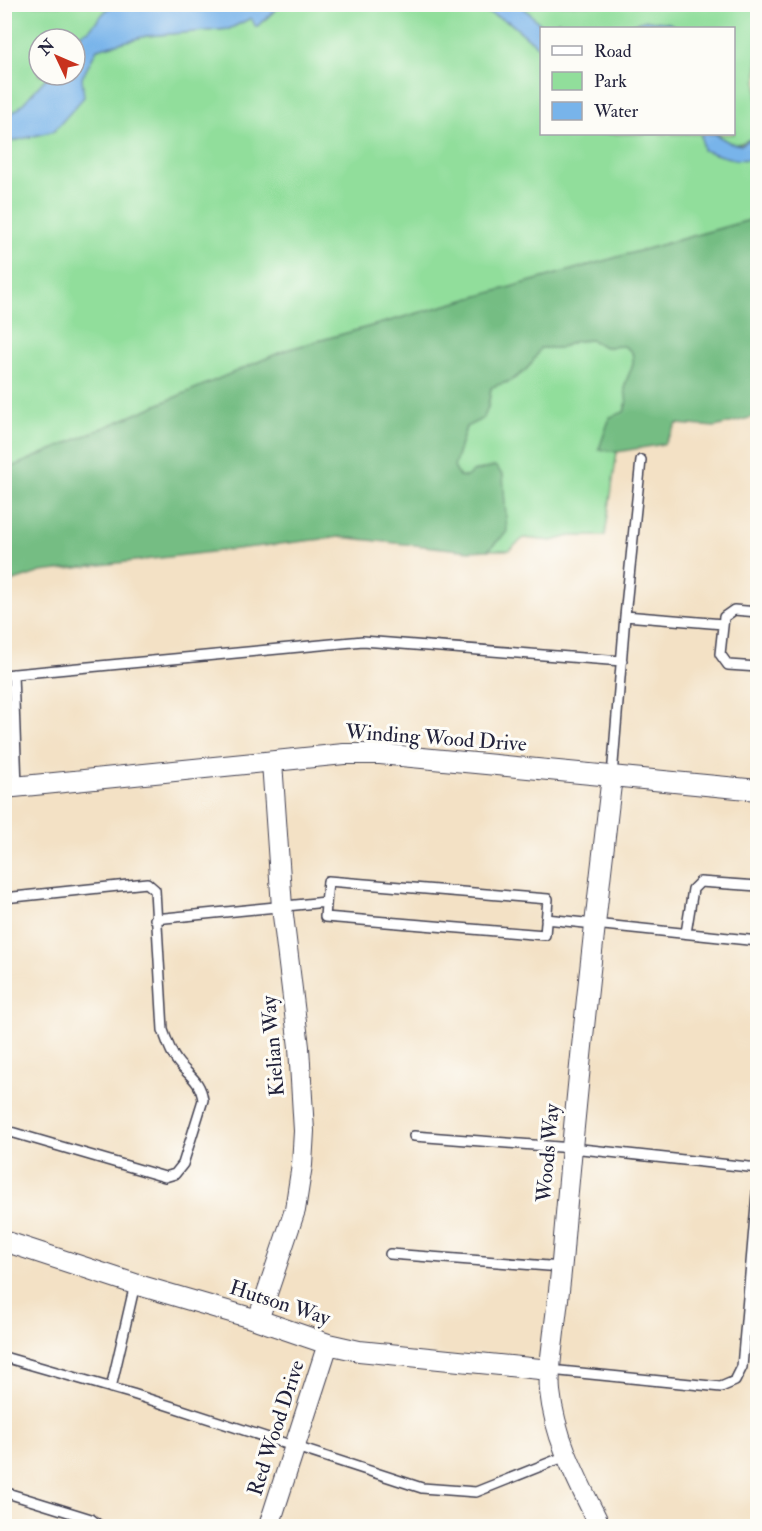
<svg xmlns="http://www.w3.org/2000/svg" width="762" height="1531" viewBox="0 0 762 1531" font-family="'IM FELL Double Pica',serif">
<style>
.green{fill:#91de9b;stroke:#5a806b;stroke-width:1.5}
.forest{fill:#74bd83;stroke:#4b705f;stroke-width:1.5}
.water{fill:#78b4ea;stroke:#4d6b92;stroke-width:1.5}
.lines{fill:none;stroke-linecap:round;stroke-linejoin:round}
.lane-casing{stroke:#413f50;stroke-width:12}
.street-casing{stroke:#413f50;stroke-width:22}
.lane{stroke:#fff;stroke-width:9}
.street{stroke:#fff;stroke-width:20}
.labels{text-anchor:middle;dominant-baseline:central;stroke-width:6;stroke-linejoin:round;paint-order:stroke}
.street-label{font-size:21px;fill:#22223b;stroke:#fdfcf7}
</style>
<rect width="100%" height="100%" fill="#fdfcf7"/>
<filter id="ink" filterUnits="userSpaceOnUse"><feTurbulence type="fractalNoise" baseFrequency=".0167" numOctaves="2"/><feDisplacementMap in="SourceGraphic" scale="12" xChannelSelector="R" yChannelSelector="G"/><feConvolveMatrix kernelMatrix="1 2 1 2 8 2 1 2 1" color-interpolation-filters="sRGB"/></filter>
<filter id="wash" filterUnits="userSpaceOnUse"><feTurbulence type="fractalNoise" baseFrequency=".008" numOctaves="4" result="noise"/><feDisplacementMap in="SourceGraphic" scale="24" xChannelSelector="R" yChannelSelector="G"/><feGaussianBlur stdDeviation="1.35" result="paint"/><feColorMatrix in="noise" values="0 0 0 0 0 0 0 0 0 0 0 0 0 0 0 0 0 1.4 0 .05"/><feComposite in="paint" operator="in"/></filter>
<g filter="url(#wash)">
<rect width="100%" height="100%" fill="#f3e1c5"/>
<path class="green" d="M 441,4 L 484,11 L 509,22 L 541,49 L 542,134 L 701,134 L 703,150 L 752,159 L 757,156 L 757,218 L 286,350 L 5,470 L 5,143 L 54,131 L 97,49 L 146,36 L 229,29 L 251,18 L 257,27 L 281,5 Z
M 5,5 L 132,5 L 108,8 L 89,30 L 68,39 L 39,39 L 39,75 L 49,75 L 19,108 L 5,118 Z
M 521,5 L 757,5 L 757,135 C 737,147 734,147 715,134 L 734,134 L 734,28 L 678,28 L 669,23 L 647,20 L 620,28 L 561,28 L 559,21 L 549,28 L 544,28 Z
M 591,340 L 605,347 L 624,346 L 632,352 L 635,363 L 625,386 L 628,402 L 624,412 L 599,448 L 617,452 L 605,536 L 570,536 L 552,541 L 524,538 L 509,550 L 488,550 L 507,532 L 482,469 L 473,472 L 466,478 L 459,476 L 454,467 L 466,427 L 488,407 L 491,388 L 540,348 L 559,348 L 576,341 Z"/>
<path class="forest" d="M 757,218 L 757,416 L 715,427 L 677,424 L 664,444 L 617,452 L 599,449 L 610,417 L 624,412 C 629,400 625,397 625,386 C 627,372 636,370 632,352 L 624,346 L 605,347 L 591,340 L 576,341 L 559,348 L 540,348 C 533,364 526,372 510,381 C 504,384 497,384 491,388 L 488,407 L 484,418 L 466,427 L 454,467 L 459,476 L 466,477 L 473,472 L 495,466 L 503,475 L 507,532 L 488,550 L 470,551 L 340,537 L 41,572 L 5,584 L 5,470 L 286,350 Z"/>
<path class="water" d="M 132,5 L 281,5 L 256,27 L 251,18 L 229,29 L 146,36 L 97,49 L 82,78 L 84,97 L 54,131 L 5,143 L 5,118 L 19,108 L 49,75 L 75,75 L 75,39 L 68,39 L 89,30 L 108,8 Z
M 441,5 L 521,5 L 544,28 L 542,28 L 541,49 L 509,22 L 484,11 Z
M 647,20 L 669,23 L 678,28 L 620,28 Z
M 701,134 L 715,134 L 730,143 L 741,145 L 757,135 L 757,156 C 741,165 720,155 703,150 Z"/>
</g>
<g filter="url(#ink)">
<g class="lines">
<defs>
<path id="lane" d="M 758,612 L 734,610 L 724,617 L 720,654 L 728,665 L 758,667
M 625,616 L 723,624
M 13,674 L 17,787
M 4,675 L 363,641 L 622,661
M 612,776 L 625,616 L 641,460
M 328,881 L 548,899 L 545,935 L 325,917 Z
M 4,898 L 147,883 L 155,890 L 163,1030 C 167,1041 170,1052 177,1061 C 188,1076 200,1079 203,1100 L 183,1164 L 175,1174 L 165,1177 L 4,1130
M 155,919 L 326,902
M 546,919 L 758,941
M 686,933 L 693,889 L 700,882 L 758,886
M 414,1136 L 572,1148 L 758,1168
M 390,1254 L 562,1267
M 4,1357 L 133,1394 L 422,1488 L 476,1492 L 566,1456
M 550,1370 L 721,1387 L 735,1381 L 742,1367 L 758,1182
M 111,1388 L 135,1284
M 4,1492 L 91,1519 L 100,1526"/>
<path id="street" d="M 4,788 L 344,754 L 380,754 L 758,790
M 4,1241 L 135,1284 L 258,1320 L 328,1344 L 359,1351 L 550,1370
M 258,1320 L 295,1210 L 302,1165 L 304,1131 L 299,1047 L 282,907 L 272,762
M 269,1526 L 328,1344
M 600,1526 C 579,1483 555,1440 550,1391 C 548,1371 552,1351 554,1332 C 558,1300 562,1269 564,1237 C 577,1083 594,929 612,776"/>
</defs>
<use href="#lane" class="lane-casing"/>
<use href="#street" class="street-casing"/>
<use href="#lane" class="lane"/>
<use href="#street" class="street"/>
</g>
</g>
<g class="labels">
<g class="street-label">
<text transform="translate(436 738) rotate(4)">Winding Wood Drive</text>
<text transform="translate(273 1046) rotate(-95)">Kielian Way</text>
<text transform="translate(548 1153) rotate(-85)">Woods Way</text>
<text transform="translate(280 1303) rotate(18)">Hutson Way</text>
<text transform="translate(276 1428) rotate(-72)">Red Wood Drive</text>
</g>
</g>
<rect width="762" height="1531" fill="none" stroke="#fdfcf7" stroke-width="24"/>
<rect x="540" y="27" width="195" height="108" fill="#fdfcf7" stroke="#a5a5ac" stroke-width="1.5"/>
<rect x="552" y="46" width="30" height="9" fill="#ffffff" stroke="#a5a5ac" stroke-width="1.5"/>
<text x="594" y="57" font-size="18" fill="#22223b">Road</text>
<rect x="552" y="72" width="30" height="18" fill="#91de9b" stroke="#a5a5ac" stroke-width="1.5"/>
<text x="594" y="87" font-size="18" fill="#22223b">Park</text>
<rect x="552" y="102" width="30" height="18" fill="#78b4ea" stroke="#a5a5ac" stroke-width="1.5"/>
<text x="594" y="117" font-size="18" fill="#22223b">Water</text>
<g transform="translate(57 57) rotate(314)"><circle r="28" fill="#fdfcf7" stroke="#a5a5ac" stroke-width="1.5"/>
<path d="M0-4.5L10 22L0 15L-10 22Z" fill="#c8321e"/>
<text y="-9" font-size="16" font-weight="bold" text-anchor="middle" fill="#22223b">N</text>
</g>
</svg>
